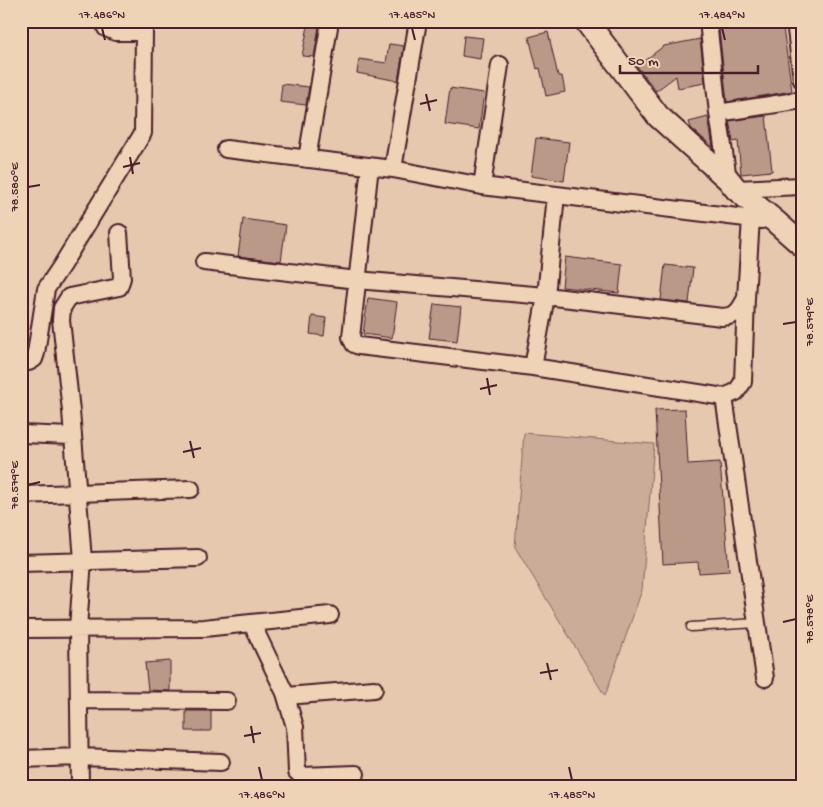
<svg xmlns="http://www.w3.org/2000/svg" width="823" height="807" viewBox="0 0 823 807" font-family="'Gochi Hand',sans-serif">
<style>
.green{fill:#cbac98;stroke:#8a6662}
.building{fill:#ba9989;stroke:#4a1f2b}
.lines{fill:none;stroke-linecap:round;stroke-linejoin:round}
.lane-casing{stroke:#4a1f2b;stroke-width:11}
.street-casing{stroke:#4a1f2b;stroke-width:20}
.secondary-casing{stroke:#4a1f2b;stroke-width:26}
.lane{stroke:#efd3b6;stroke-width:8}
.street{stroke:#efd3b6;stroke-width:16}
.secondary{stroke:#efd3b6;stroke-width:22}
.ticks{fill:none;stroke:#4a1f2b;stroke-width:2}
.neatline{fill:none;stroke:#4a1f2b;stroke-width:2}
.ticks-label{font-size:12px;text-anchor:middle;fill:#4a1f2b}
</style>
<rect width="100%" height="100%" fill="#e5c8ae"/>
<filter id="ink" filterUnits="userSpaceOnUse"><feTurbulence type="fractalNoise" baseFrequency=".02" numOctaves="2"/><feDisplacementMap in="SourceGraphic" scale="10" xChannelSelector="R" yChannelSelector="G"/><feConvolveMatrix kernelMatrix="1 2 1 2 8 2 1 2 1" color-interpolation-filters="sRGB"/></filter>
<g filter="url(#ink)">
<path class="green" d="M 524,433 L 654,444 L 642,590 L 605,696 L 515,547 Z"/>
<path class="building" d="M 718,21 L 782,21 L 792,91 L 727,102 Z
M 308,26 L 319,27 L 314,57 L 302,56 Z
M 548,32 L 558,76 L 562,76 L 565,92 L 546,96 L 540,68 L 537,69 L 529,37 Z
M 464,36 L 483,38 L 480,59 L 462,56 Z
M 700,39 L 705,83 L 678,88 L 676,76 L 656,91 L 637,66 L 664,46 Z
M 389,44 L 404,46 L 398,81 L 357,73 L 359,59 L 386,63 Z
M 282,84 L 309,87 L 306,105 L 280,102 Z
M 450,88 L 484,93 L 479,129 L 445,124 Z
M 766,116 L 772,171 L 741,174 L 738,141 L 733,142 L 729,121 Z
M 708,117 L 713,147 L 691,128 L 689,122 Z
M 536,138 L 569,142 L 564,181 L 531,176 Z
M 243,219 L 286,225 L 281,261 L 238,256 Z
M 565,257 L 622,264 L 619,293 L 562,287 Z
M 665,265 L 693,268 L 689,303 L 661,300 Z
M 368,298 L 397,302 L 392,338 L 363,334 Z
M 434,304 L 461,307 L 457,341 L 429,338 Z
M 312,316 L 326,318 L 324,336 L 310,334 Z
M 685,409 L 688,464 L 720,462 L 729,571 L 699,573 L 698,562 L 663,564 L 655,410 Z
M 170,661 L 170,691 L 148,690 L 145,663 Z
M 186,711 L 211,711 L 211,731 L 186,731 Z"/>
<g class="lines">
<defs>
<path id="lane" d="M 691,627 L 757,623"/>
<path id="street" d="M 708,21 L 718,113 L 728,179
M 795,21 L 802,80
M 718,113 L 802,100
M 226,149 L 393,169 L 482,186 L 762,220
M 307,159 L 330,21
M 370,166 L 351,337 L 354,344 L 359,346 L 533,367 L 724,397 L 736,392 L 743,382 L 746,298
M 393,169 L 418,21
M 482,186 L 500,65
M 736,189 L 802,186
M 204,262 L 357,280 L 546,296 L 722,317 C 737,316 739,311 746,298 L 751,218
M 21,361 L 29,362 L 34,359 L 36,353 L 46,289 L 62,265 L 143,133 L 144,32 L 116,32 L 106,28 L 105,21
M 533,367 L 546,296 L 556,195
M 724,397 L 765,678
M 21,434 L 72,436
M 21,495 L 191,489
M 21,563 L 198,558
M 251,623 L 330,615
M 21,629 L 204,628 L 251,623 L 253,626 L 285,693 L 295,727 L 297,772 L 302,776 L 356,774
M 286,696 L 374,689
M 79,700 L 227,701
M 21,759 L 80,757 L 221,762
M 80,786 L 78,628 L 83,560 L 71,411 L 61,320 L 62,308 L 69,297 L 119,287 L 122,278 L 119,233"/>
<path id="secondary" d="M 586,21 L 658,116 L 728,179 L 736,189 L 776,222 L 802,245"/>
</defs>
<use href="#lane" class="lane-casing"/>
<use href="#street" class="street-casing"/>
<use href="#secondary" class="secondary-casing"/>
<use href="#lane" class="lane"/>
<use href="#street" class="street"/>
<use href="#secondary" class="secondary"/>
</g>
</g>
<path class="ticks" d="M 102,28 L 105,40M 412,28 L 415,40M 722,28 L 725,40M 426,94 L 430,111M 420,104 L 437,100M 130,157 L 133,174M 123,167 L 140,163M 28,187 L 40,185M 783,324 L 796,322M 487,378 L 490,395M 480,389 L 497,385M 190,441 L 194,458M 183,452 L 201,448M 28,485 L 40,482M 783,622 L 796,619M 547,663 L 551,680M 540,673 L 558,670M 251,726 L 254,743M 244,736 L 261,733M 259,767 L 262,780M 569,767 L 572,780"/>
<rect width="823" height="807" fill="none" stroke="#efd3b6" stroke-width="55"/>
<path d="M620 65v8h138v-8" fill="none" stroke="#4a1f2b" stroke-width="2.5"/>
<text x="628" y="65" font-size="15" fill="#4a1f2b" stroke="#efd3b6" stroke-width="4" paint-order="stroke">50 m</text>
<rect x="28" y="28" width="768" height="752" class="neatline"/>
<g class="ticks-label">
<text x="102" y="18">17.486°N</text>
<text x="412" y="18">17.485°N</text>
<text x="722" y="18">17.484°N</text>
<text transform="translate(14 187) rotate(-90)" y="4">78.580°E</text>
<text transform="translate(809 322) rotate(-90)" y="4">78.579°E</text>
<text transform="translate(14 485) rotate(-90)" y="4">78.579°E</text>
<text transform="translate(809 619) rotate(-90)" y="4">78.578°E</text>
<text x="262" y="798">17.486°N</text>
<text x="572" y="798">17.485°N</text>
</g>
</svg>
